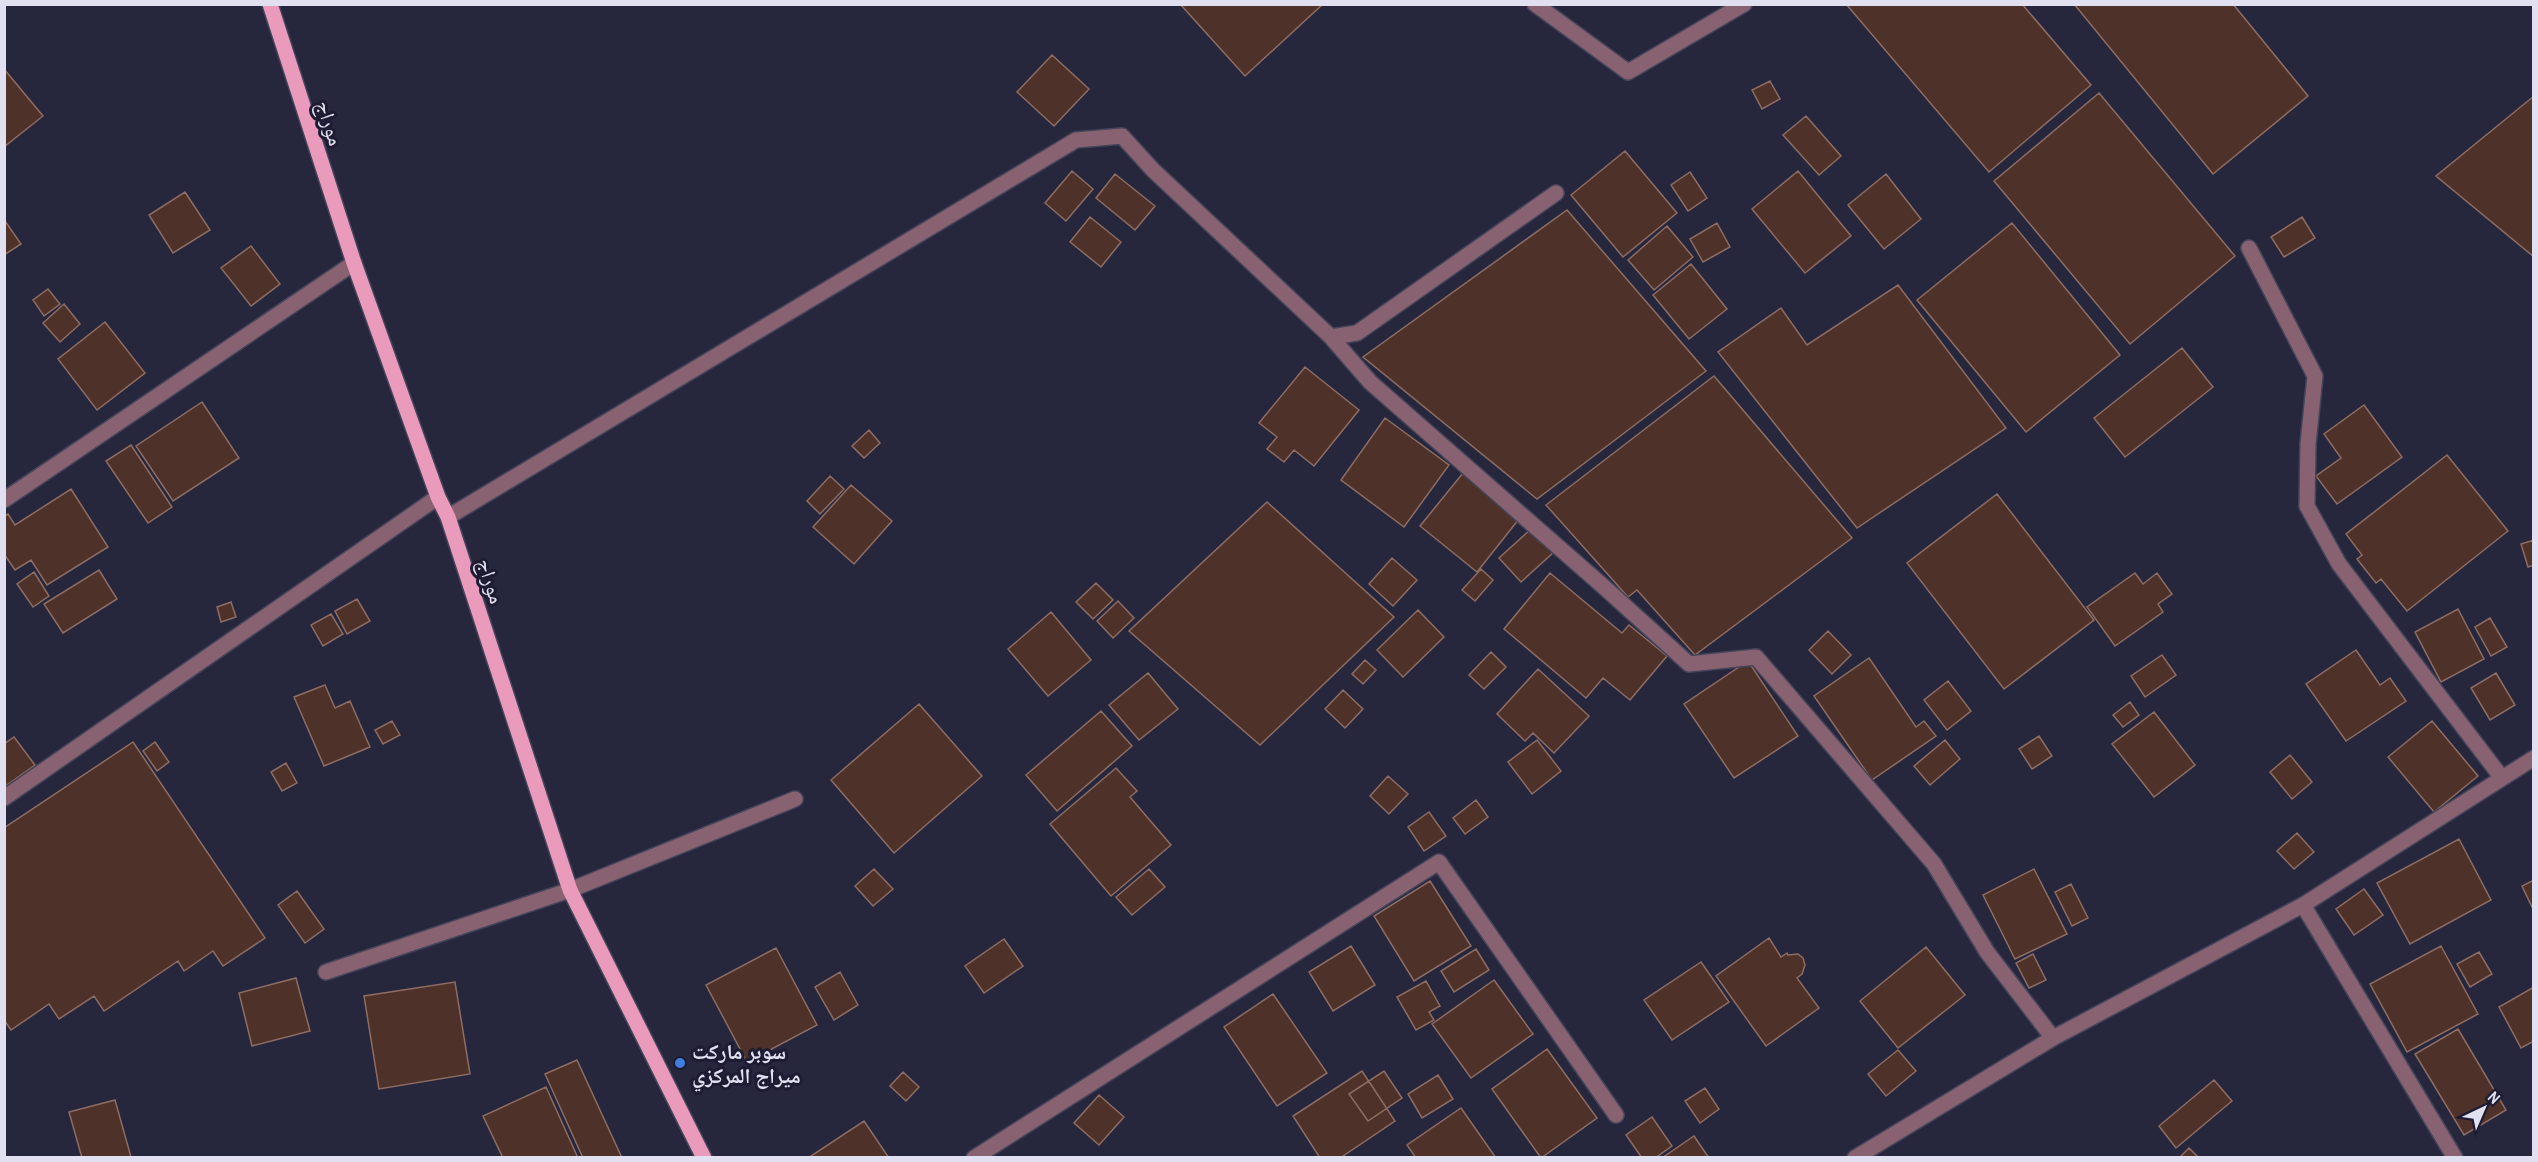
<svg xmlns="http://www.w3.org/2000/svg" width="2538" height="1162" viewBox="0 0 2538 1162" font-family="'Archivo Narrow','Noto Naskh Arabic',sans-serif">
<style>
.building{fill:#4e322a;stroke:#8d6d63;stroke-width:1.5}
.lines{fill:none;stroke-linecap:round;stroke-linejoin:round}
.minor-casing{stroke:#44445a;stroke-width:18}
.major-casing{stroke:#44445a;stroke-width:18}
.minor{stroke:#896271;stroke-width:15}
.major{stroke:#ea9aba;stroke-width:15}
.shop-dot{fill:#3f7fe0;stroke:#1d1c33;stroke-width:2}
.labels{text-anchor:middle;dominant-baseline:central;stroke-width:6;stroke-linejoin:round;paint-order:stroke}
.street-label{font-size:21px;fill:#e0e0f0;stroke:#1d1c33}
.poi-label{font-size:21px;font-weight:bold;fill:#e0e0f0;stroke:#1d1c33;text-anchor:start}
</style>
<rect width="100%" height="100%" fill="#26263d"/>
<path class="building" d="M 1180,4 L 1323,4 L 1245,76 Z
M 1846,4 L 2022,4 L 2091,85 L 1989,172 Z
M 2074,4 L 2233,4 L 2308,96 L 2213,174 Z
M 1052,55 L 1089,89 L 1054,126 L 1017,92 Z
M 4,69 L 43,116 L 4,147 Z
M 1770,81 L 1780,99 L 1762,109 L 1752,90 Z
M 2099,93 L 2235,256 L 2130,344 L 1994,181 Z
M 2534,96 L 2534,257 L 2436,176 Z
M 1806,116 L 1841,156 L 1819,175 L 1783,135 Z
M 1625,151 L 1677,213 L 1623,257 L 1571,195 Z
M 1072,171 L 1093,189 L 1066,221 L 1045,203 Z
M 1798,171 L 1851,236 L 1805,273 L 1752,209 Z
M 1690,172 L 1707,198 L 1688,211 L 1671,185 Z
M 1115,174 L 1155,206 L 1135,230 L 1096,198 Z
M 1886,174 L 1921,219 L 1884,249 L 1848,205 Z
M 185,192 L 210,230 L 173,253 L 149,215 Z
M 1567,210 L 1706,371 L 1537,499 L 1363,357 Z
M 1090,217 L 1121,242 L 1101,267 L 1070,242 Z
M 2302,217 L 2315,238 L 2284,257 L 2271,237 Z
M 5,221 L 21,244 L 4,255 L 4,221 Z
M 1717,223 L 1730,247 L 1703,262 L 1690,239 Z
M 2012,223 L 2120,355 L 2026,432 L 1917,300 Z
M 1667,226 L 1693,257 L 1654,290 L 1628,260 Z
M 251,246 L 280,284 L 251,306 L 221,268 Z
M 1691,264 L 1727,309 L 1689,339 L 1653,295 Z
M 1898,285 L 2006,428 L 1857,528 L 1718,352 L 1781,308 L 1807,345 Z
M 48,289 L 60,304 L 44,316 L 33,300 Z
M 64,304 L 80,324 L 60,342 L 43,323 Z
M 105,322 L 145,373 L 97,410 L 58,359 Z
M 2182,348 L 2213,387 L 2125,457 L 2094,418 Z
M 1305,367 L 1359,410 L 1314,466 L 1294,450 L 1284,462 L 1267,449 L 1277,437 L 1259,423 Z
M 1714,376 L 1852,538 L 1695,655 L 1637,590 L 1628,597 L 1546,505 Z
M 202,402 L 239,458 L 173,501 L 136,446 Z
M 2364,405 L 2402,457 L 2337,504 L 2316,476 L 2341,458 L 2324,434 Z
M 1385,418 L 1449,465 L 1404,527 L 1341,480 Z
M 869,430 L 880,443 L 864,458 L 852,446 Z
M 131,445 L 172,507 L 148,523 L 106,461 Z
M 2447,455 L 2508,531 L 2407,611 L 2381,579 L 2376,583 L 2357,559 L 2362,555 L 2346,534 Z
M 1463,473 L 1519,519 L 1477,572 L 1420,526 Z
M 830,476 L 844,489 L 820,514 L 807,501 Z
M 851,485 L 892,521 L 854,564 L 813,527 Z
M 71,489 L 108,547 L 47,585 L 31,560 L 15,570 L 4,554 L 4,516 L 8,514 L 15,525 Z
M 1997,494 L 2094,620 L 2004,689 L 1907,563 Z
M 1267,502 L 1394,617 L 1260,745 L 1129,631 Z
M 1532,528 L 1554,552 L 1521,582 L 1499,558 Z
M 2534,540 L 2534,565 L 2528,567 L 2521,544 Z
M 1392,558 L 1417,580 L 1393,606 L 1369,584 Z
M 1481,569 L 1493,580 L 1475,601 L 1462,590 Z
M 99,570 L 117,599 L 63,633 L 44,604 Z
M 34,572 L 49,596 L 33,607 L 17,584 Z
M 1550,573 L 1622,633 L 1629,625 L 1667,656 L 1630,700 L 1603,678 L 1586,698 L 1504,629 Z
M 2135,573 L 2143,584 L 2157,573 L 2172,594 L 2158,604 L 2163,612 L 2115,646 L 2087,607 Z
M 1096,583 L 1113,600 L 1093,619 L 1076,602 Z
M 357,599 L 370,621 L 347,634 L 335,611 Z
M 1118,601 L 1134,618 L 1113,638 L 1097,621 Z
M 231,602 L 236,617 L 221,622 L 217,607 Z
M 2458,609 L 2484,659 L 2441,682 L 2415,632 Z
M 1418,610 L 1444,637 L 1403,677 L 1377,650 Z
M 1051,612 L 1091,660 L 1048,696 L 1008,649 Z
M 331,614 L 343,634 L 323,646 L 311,625 Z
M 2490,618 L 2507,647 L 2491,656 L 2475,627 Z
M 1828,631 L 1851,655 L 1832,674 L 1809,650 Z
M 2356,650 L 2380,685 L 2390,678 L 2406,701 L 2346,741 L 2306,684 Z
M 1491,652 L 1506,667 L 1484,689 L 1469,675 Z
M 2162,655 L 2176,675 L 2145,697 L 2131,676 Z
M 1869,658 L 1916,727 L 1924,721 L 1936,736 L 1872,780 L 1814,696 Z
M 1365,660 L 1376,670 L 1363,684 L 1352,674 Z
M 1748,661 L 1798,736 L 1734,778 L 1684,704 Z
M 1538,669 L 1589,716 L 1554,753 L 1533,733 L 1525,741 L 1497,714 Z
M 1148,673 L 1178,709 L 1139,740 L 1109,705 Z
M 2496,673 L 2515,705 L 2490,720 L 2471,688 Z
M 1948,681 L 1971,711 L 1947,730 L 1924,700 Z
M 325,685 L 335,708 L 350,701 L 370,747 L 324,766 L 294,697 Z
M 1343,690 L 1363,709 L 1345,728 L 1325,709 Z
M 2130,702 L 2139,715 L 2123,727 L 2113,715 Z
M 919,704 L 982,776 L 894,853 L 831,780 Z
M 1101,711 L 1132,746 L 1057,811 L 1026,775 Z
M 2154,712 L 2195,765 L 2154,797 L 2112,744 Z
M 392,721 L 400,735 L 383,744 L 375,730 Z
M 2432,721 L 2478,776 L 2434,812 L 2388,757 Z
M 2039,736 L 2052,756 L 2032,769 L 2019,749 Z
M 14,737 L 35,765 L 4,787 L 4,744 Z
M 1537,740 L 1561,771 L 1532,794 L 1508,762 Z
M 1945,740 L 1960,759 L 1930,785 L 1914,766 Z
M 133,742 L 265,938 L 223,966 L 213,951 L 184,971 L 178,961 L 104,1011 L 94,996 L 59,1019 L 49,1004 L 11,1030 L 4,1020 L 4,828 Z
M 155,742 L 169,762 L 157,771 L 143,751 Z
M 2290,755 L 2312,782 L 2292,799 L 2270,772 Z
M 286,763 L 297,783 L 282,791 L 271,772 Z
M 1116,768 L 1137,791 L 1130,797 L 1171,845 L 1111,896 L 1050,824 Z
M 1388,776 L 1408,794 L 1389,814 L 1370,796 Z
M 1476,800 L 1488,817 L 1465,834 L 1453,818 Z
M 1429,812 L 1446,836 L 1424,851 L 1408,827 Z
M 2297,833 L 2314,852 L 2294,869 L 2277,851 Z
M 2459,839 L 2491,900 L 2410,944 L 2377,883 Z
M 874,869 L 893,889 L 873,906 L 855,886 Z
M 1149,869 L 1165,887 L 1132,915 L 1116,897 Z
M 2034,869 L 2067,934 L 2015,959 L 1983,895 Z
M 2534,880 L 2534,906 L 2532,907 L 2522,886 Z
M 1430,881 L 1471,946 L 1414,981 L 1374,916 Z
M 2071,884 L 2088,918 L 2072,926 L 2055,892 Z
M 2364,889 L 2383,915 L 2354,935 L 2336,909 Z
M 297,891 L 324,929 L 305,943 L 278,905 Z
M 1769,938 L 1781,957 L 1787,953 L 1788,955 L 1798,954 L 1803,958 L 1805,965 L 1802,974 L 1797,978 L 1819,1008 L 1766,1046 L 1716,976 Z
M 1004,939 L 1023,966 L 984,993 L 965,966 Z
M 1351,946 L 1375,985 L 1333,1011 L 1309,972 Z
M 2441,946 L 2478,1014 L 2407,1052 L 2370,984 Z
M 1926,947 L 1965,995 L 1898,1048 L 1860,1001 Z
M 776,948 L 817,1025 L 747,1062 L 706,985 Z
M 1476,949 L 1489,970 L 1454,992 L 1441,971 Z
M 2479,952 L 2492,974 L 2470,987 L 2457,964 Z
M 2033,954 L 2046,980 L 2029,988 L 2016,963 Z
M 1701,962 L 1729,1002 L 1672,1040 L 1644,1000 Z
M 840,972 L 858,1005 L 834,1020 L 815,987 Z
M 296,978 L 310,1031 L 252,1046 L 239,993 Z
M 1494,980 L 1533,1034 L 1471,1078 L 1432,1024 Z
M 1426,981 L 1440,1006 L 1429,1012 L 1434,1020 L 1416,1030 L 1397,997 Z
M 455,982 L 470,1074 L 379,1089 L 364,996 Z
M 2534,987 L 2534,1041 L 2521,1048 L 2499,1007 Z
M 1273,994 L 1327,1073 L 1277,1106 L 1224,1027 Z
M 2458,1029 L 2506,1110 L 2464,1135 L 2415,1054 Z
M 1547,1049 L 1597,1118 L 1541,1158 L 1492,1089 Z
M 1898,1050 L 1916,1071 L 1886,1096 L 1868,1074 Z
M 577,1060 L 622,1158 L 583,1158 L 545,1074 Z
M 1362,1071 L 1395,1121 L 1340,1158 L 1320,1158 L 1293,1116 Z
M 1384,1071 L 1402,1098 L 1368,1121 L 1349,1094 Z
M 903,1072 L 919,1087 L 906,1101 L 890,1086 Z
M 1438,1075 L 1453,1099 L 1422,1118 L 1408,1094 Z
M 2214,1080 L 2232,1101 L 2176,1148 L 2159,1126 Z
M 546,1087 L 578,1158 L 498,1158 L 502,1156 L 483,1116 Z
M 1705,1088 L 1719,1109 L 1700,1123 L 1685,1101 Z
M 1099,1095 L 1124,1117 L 1099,1145 L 1074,1123 Z
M 115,1100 L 131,1157 L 82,1158 L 69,1112 Z
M 1461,1108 L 1496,1158 L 1416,1158 L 1407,1145 Z
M 1652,1117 L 1672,1146 L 1655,1158 L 1642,1158 L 1626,1135 Z
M 864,1121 L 889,1158 L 808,1158 Z
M 1694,1136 L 1709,1158 L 1662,1158 Z
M 2189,1148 L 2199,1158 L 2179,1158 Z"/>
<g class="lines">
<defs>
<path id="minor" d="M 1535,4 L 1628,72 L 1744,4
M 2249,248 L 2315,376 L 2308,444 L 2307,506 L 2339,564 L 2502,778
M 1331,337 L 1370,382 L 1604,587 L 1689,664 L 1756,657 L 1934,864 L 1987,952 L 2053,1038 L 1855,1158
M 4,500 L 354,263
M 448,517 L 1076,140 L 1122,136 L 1153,170 L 1331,337 L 1357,333 L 1556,193
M 4,798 L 438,497
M 2303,905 L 2455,1158
M 326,972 L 570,890 L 795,799
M 2053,1038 L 2303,905 L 2534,758
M 974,1158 L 1439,862 L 1616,1115"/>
<path id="major" d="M 270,4 L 354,263 L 438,497 L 448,517 L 570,890 L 704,1158"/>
</defs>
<use href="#minor" class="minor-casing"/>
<use href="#major" class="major-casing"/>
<use href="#minor" class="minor"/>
<use href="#major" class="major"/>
</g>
<circle class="shop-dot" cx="680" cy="1063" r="6"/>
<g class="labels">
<g class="street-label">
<text transform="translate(330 123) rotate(72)">موراج</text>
<text transform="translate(491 581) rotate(72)">موراج</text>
</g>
<g class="poi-label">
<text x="692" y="1051">سوبر ماركت<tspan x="692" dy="24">ميراج المركزي</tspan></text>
</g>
</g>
<rect width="2538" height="1162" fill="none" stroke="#e0e0f0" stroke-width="12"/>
<g transform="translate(2484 1108) rotate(44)" stroke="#1d1c33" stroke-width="4.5" paint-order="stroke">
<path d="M0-4.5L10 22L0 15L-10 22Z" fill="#e0e0f0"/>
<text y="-9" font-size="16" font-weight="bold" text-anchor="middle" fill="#e0e0f0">N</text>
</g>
</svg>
